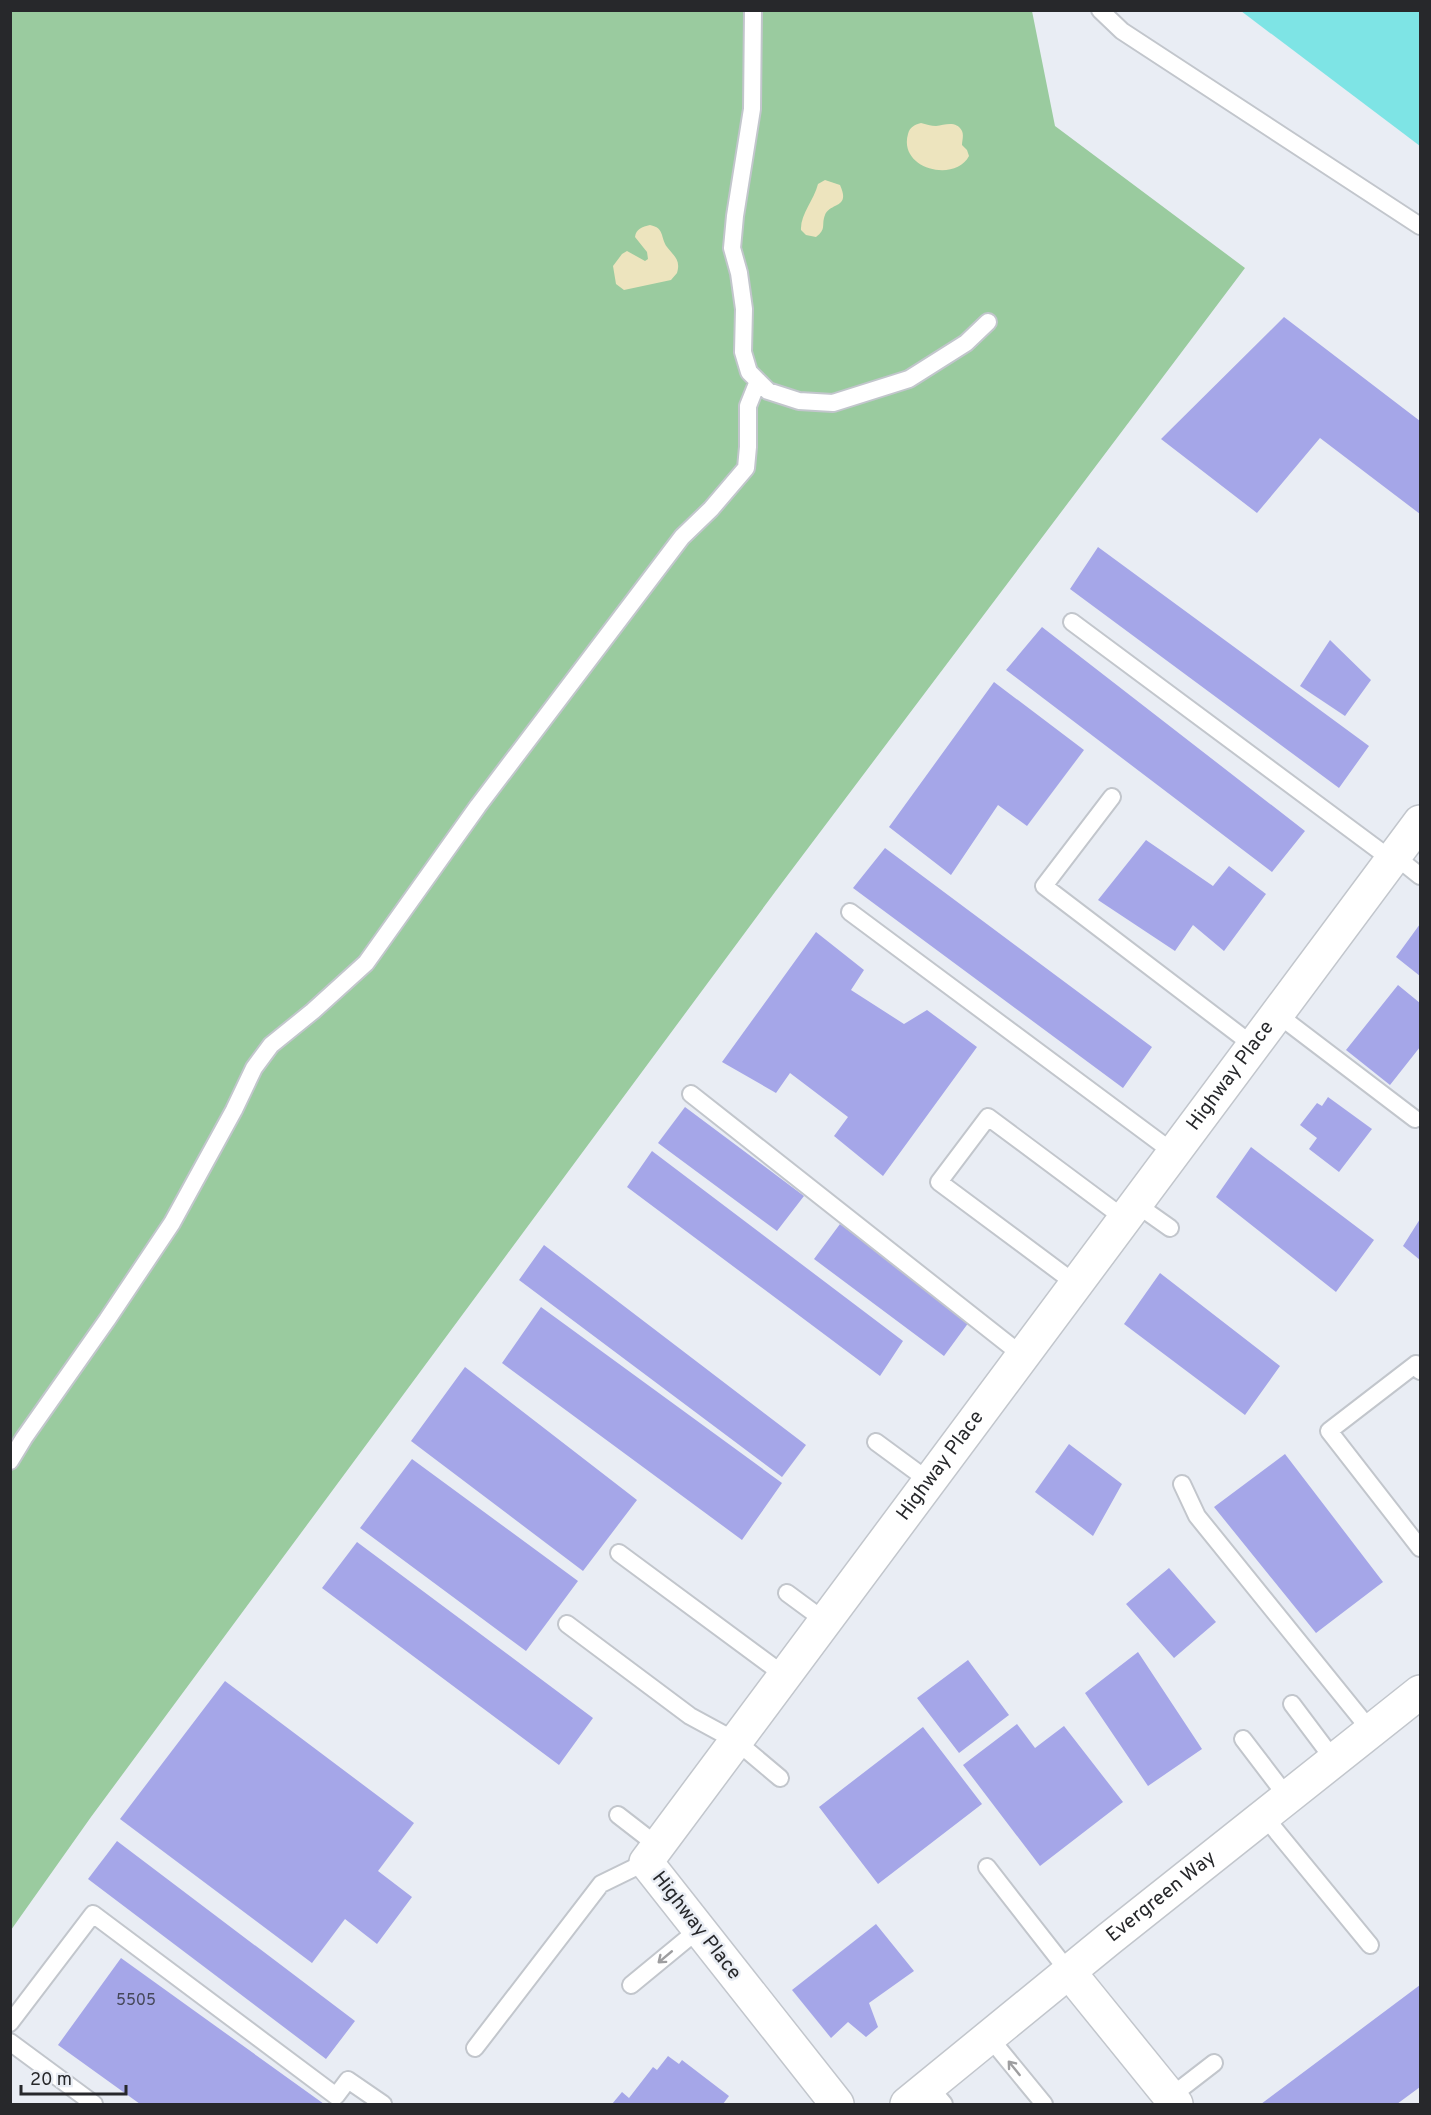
<svg xmlns="http://www.w3.org/2000/svg" width="1431" height="2115" viewBox="0 0 1431 2115" font-family="Overpass,sans-serif">
<style>
.green{fill:#9acb9f}
.sand{fill:#ede4be}
.water{fill:#7ee4e5}
.building{fill:#a5a6e8}
.lines{fill:none;stroke-linecap:round;stroke-linejoin:round}
.lane-casing{stroke:#c2c6cc;stroke-width:20}
.street-casing{stroke:#c2c6cc;stroke-width:36}
.primary-casing{stroke:#c2c6cc;stroke-width:36}
.lane{stroke:#fff;stroke-width:16}
.street{stroke:#fff;stroke-width:33}
.primary{stroke:#fff;stroke-width:33}
.oneway{stroke:#9e9ea0}
.labels{text-anchor:middle;dominant-baseline:central;stroke-width:5;stroke-linejoin:round;paint-order:stroke}
.number-label{font-size:16px;fill:#46485a}
.street-label{font-size:20px;fill:#27282b;stroke:#e9edf4}
</style>
<rect width="100%" height="100%" fill="#e9edf4"/>
<path class="green" d="M 11,11 L 1032,11 L 1055,126 L 1245,268 L 775,892 L 91,1817 L 11,1930 Z"/>
<path class="sand" d="M 921,123 C 926,124 931,126 936,126 C 945,125 956,120 962,131 C 964,135 962,141 962,145 L 967,150 L 969,156 C 955,183 898,169 908,134 C 910,127 914,125 921,123 Z
M 825,180 L 840,185 C 851,209 830,202 825,215 C 821,225 827,229 816,237 L 806,235 L 801,230 C 800,215 814,200 818,184 Z
M 650,225 C 665,228 660,237 667,247 C 674,256 681,260 677,273 L 671,280 L 624,290 L 616,284 L 613,266 L 622,254 L 627,251 L 645,261 L 648,259 L 647,252 L 635,237 C 636,229 642,227 650,225 Z"/>
<path class="water" d="M 1241,11 L 1420,11 L 1420,146 Z"/>
<path class="building" d="M 1284,317 L 1420,421 L 1420,514 L 1320,438 L 1257,513 L 1161,439 Z
M 1098,547 L 1369,746 L 1339,788 L 1070,589 Z
M 1042,627 L 1305,831 L 1272,872 L 1006,670 Z
M 1330,640 L 1371,680 L 1345,716 L 1300,686 Z
M 994,682 L 1084,750 L 1027,826 L 998,805 L 951,875 L 889,827 Z
M 1146,840 L 1213,886 L 1229,866 L 1266,894 L 1224,951 L 1193,925 L 1175,951 L 1098,900 Z
M 885,848 L 1152,1047 L 1123,1088 L 853,888 Z
M 1420,924 L 1420,976 L 1396,957 Z
M 816,932 L 864,970 L 851,990 L 904,1024 L 927,1010 L 977,1047 L 883,1176 L 834,1136 L 848,1117 L 790,1073 L 776,1093 L 722,1062 Z
M 1398,985 L 1420,1003 L 1420,1047 L 1390,1085 L 1346,1050 Z
M 1328,1097 L 1372,1129 L 1339,1172 L 1309,1149 L 1317,1138 L 1300,1125 L 1317,1103 L 1322,1106 Z
M 685,1107 L 804,1196 L 777,1231 L 658,1143 Z
M 1251,1147 L 1374,1240 L 1336,1292 L 1216,1197 Z
M 652,1151 L 903,1341 L 880,1376 L 627,1187 Z
M 1420,1219 L 1420,1260 L 1403,1246 Z
M 840,1224 L 969,1322 L 944,1356 L 814,1259 Z
M 544,1245 L 806,1445 L 782,1477 L 519,1280 Z
M 1160,1273 L 1280,1366 L 1245,1415 L 1124,1324 Z
M 541,1307 L 782,1483 L 742,1540 L 502,1363 Z
M 465,1367 L 637,1500 L 583,1571 L 411,1441 Z
M 1069,1444 L 1122,1484 L 1093,1536 L 1035,1492 Z
M 1285,1454 L 1383,1582 L 1316,1633 L 1214,1507 Z
M 412,1459 L 578,1581 L 526,1651 L 360,1528 Z
M 357,1542 L 593,1718 L 559,1765 L 322,1588 Z
M 1169,1568 L 1216,1622 L 1174,1658 L 1126,1604 Z
M 1138,1652 L 1202,1749 L 1148,1786 L 1085,1693 Z
M 968,1660 L 1009,1715 L 959,1753 L 917,1698 Z
M 225,1681 L 414,1823 L 378,1871 L 412,1897 L 377,1944 L 345,1919 L 312,1963 L 120,1819 Z
M 1017,1724 L 1035,1748 L 1064,1726 L 1123,1802 L 1040,1866 L 963,1765 Z
M 923,1727 L 982,1804 L 878,1884 L 819,1807 Z
M 117,1841 L 355,2021 L 326,2059 L 88,1879 Z
M 876,1924 L 914,1971 L 869,2003 L 878,2027 L 866,2037 L 848,2022 L 831,2038 L 792,1990 Z
M 121,1958 L 324,2104 L 140,2104 L 58,2045 Z
M 1420,1985 L 1420,2087 L 1397,2104 L 1261,2104 Z
M 668,2056 L 679,2064 L 682,2060 L 729,2096 L 723,2104 L 612,2104 L 622,2092 L 629,2098 L 653,2067 L 657,2070 Z"/>
<g class="lines">
<defs>
<path id="lane" d="M 753,10 L 752,109 L 735,216 L 732,248 L 739,273 L 744,309 L 743,352 L 749,372 L 768,391 L 799,401 L 833,403 L 909,379 L 966,343 L 988,322
M 1100,10 L 1122,31 L 1420,226
M 1072,622 L 1392,860
M 1112,797 L 1044,886 L 1254,1046
M 1395,856 L 1420,876
M 850,912 L 1174,1153
M 1277,1014 L 1415,1119
M 691,1094 L 1023,1356
M 1136,1204 L 1170,1228
M 1076,1284 L 939,1182 L 988,1117 L 1125,1219
M 1420,1371 L 1416,1364 L 1329,1431 L 1420,1548
M 876,1442 L 929,1481
M 10,1461 L 24,1438 L 107,1320 L 172,1223 L 234,1110 L 254,1068 L 271,1045 L 313,1011 L 366,963 L 478,806 L 682,537 L 711,509 L 746,468 L 748,447 L 748,406 L 758,381
M 1182,1484 L 1197,1516 L 1371,1731
M 619,1553 L 784,1675
M 787,1593 L 825,1621
M 567,1624 L 690,1716 L 736,1741 L 780,1778
M 1292,1704 L 1334,1760
M 1243,1739 L 1288,1798
M 618,1815 L 658,1846
M 1264,1816 L 1370,1945
M 987,1867 L 1069,1972
M 631,1985 L 699,1929
M 10,2023 L 93,1914 L 336,2096 L 348,2080 L 383,2104
M 989,2037 L 1044,2104
M 10,2042 L 94,2104
M 475,2048 L 601,1884 L 646,1862
M 929,2086 L 944,2104
M 1170,2097 L 1214,2063"/>
<g id="street">
<path d="M 1069,1972 L 1176,2104"/>
<path id="s1" d="M 837,2104 L 646,1862 L 1420,822"/>
</g>
<g id="primary">
<path id="s2" d="M 907,2104 L 1109,1939 L 1420,1692"/>
</g>
</defs>
<use href="#lane" class="lane-casing"/>
<use href="#street" class="street-casing"/>
<use href="#primary" class="primary-casing"/>
<use href="#lane" class="lane"/>
<use href="#street" class="street"/>
<use href="#primary" class="primary"/>
</g>
<defs><path id="oneway-shaft" d="M-6 0H5M1.5-3L5.5 0L1.5 3" fill="none" stroke-width="1.6" stroke-linecap="round" stroke-linejoin="round" transform="scale(1.5)"/></defs>
<g class="oneway">
<use href="#oneway-shaft" transform="translate(665 1957) rotate(140)"/>
<use href="#oneway-shaft" transform="translate(1014 2068) rotate(-129)"/>
</g>
<g class="labels">
<g class="number-label">
<text x="136" y="2001">5505</text>
</g>
<g class="street-label">
<text stroke="none"><textPath href="#s1" startOffset="1288">Highway Place</textPath></text>
<text stroke="none"><textPath href="#s1" startOffset="802">Highway Place</textPath></text>
<text stroke="none"><textPath href="#s2" startOffset="328">Evergreen Way</textPath></text>
<text transform="translate(696 1926) rotate(52)">Highway Place</text>
</g>
</g>
<rect width="1431" height="2115" fill="none" stroke="#27282b" stroke-width="24"/>
<path d="M21 2085v9h105v-9" fill="none" stroke="#27282b" stroke-width="3"/>
<text x="30" y="2085" font-size="18" fill="#27282b" stroke="#e9edf4" stroke-width="4.5" paint-order="stroke">20 m</text>
</svg>
